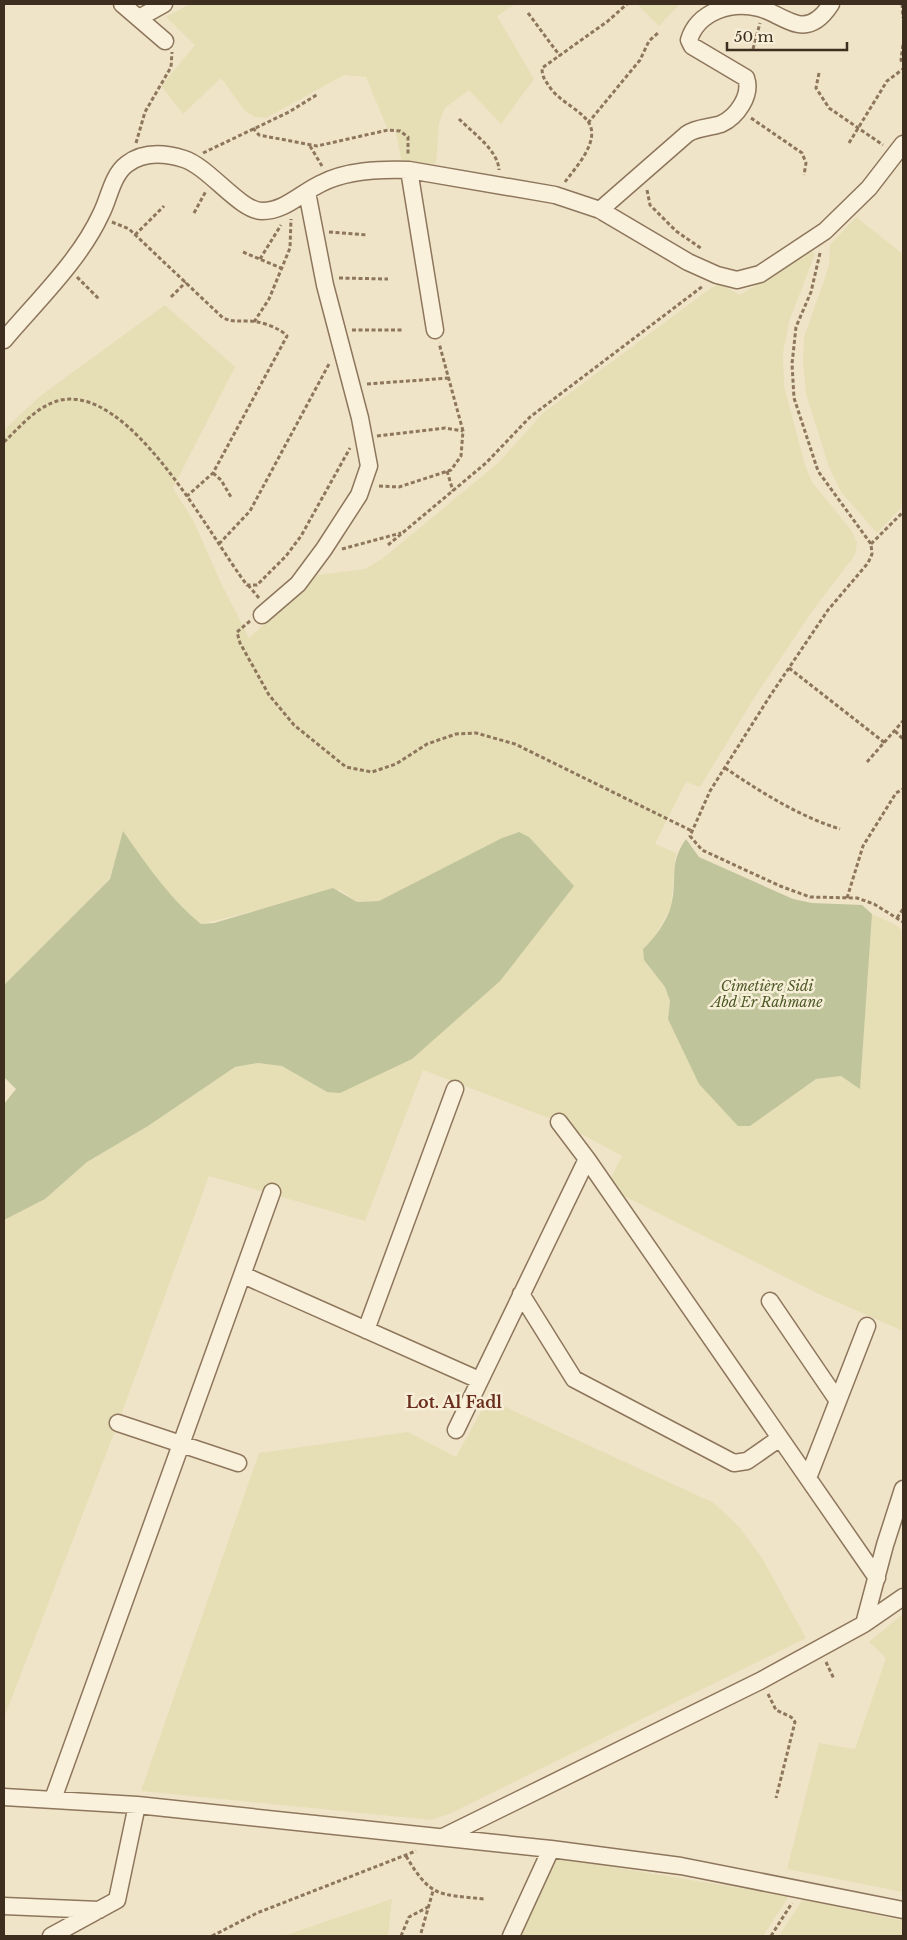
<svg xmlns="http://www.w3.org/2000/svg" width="907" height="1940" viewBox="0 0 907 1940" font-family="'Libre Baskerville',serif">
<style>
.farmland{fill:#e6deb5}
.cemetery{fill:#bfc49a}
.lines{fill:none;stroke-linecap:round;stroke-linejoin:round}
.minor-casing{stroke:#8d765c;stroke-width:19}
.path{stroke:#8d765c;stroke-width:3;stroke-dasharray:4 2.5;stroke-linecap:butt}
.minor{stroke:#faf1dc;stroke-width:16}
.labels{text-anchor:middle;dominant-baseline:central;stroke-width:5;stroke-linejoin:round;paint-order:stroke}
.park-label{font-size:14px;font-style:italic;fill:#4d5a26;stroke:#f7eed8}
.quarter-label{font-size:16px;font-weight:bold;fill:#6b2e1e;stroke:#f7eed8}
</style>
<rect width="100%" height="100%" fill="#f0e4c8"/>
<path class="farmland" d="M 190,4 L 516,4 L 497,16 L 534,79 L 501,124 L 469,90 L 445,108 L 439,123 L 436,164 L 402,163 L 395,129 L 388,130 L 366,77 L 344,75 L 266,118 L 255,117 L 245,111 L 221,78 L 183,114 L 161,86 L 195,45 L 166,17 Z
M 637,4 L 680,4 L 659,26 Z
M 856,217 L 903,254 L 903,506 L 877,533 L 841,492 L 829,467 L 806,394 L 803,362 L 804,337 L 829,266 L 830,245 Z
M 810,251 L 815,254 L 789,322 L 783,353 L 784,386 L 805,465 L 812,482 L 851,530 L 857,543 L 855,555 L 813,610 L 754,698 L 700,787 L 686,782 L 655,844 L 676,853 L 671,907 L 652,941 L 643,949 L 644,960 L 665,987 L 670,1001 L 668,1019 L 750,1126 L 816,1079 L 841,1076 L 860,1088 L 872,914 L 894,924 L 903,931 L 903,1331 L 819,1294 L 606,1187 L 622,1156 L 559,1122 L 423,1070 L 365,1221 L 209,1176 L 118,1423 L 4,1718 L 4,1220 L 45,1199 L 87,1162 L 148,1126 L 235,1067 L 259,1063 L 282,1066 L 327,1092 L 542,926 L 574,886 L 502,838 L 379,901 L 357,902 L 340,890 L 201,924 L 184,910 L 154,876 L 124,832 L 110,878 L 4,985 L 4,430 L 40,396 L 165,305 L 235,367 L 173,488 L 194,522 L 221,583 L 249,638 L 318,575 L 365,569 L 382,559 L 498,463 L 543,413 L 711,288 L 720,284 L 740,295 Z
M 488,1399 L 714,1503 L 740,1528 L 762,1558 L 806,1638 L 449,1814 L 431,1820 L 141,1791 L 259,1453 L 408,1432 L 456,1457 Z
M 903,1614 L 903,1892 L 787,1869 L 819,1743 L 855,1749 L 886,1658 L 869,1642 Z
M 557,1858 L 789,1896 L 763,1936 L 521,1936 Z
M 392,1899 L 388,1936 L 283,1936 Z
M 803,1899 L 903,1921 L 903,1936 L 779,1936 Z"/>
<path class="cemetery" d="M 123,831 C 147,865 169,898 201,924 L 214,923 L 333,888 L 357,902 L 379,901 L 502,838 L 519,832 L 529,837 L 574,886 L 500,981 L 412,1059 L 340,1093 L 327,1092 L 282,1066 L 258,1063 L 235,1067 L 148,1126 L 87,1162 L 45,1199 L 4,1220 L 4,1104 L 16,1089 L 4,1077 L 4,985 L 110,879 Z
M 686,839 L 699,857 L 793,899 L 812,903 L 862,905 L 872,914 L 860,1089 L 841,1076 L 816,1079 L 750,1126 L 738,1126 L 699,1084 L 668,1019 L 670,1001 L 665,987 L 644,960 L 643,949 C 654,939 667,921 671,906 C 678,879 668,864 686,839 Z"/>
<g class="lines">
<defs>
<path id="minor" d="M 122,4 L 165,41
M 139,18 L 164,4
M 409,170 L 435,330
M 600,210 L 687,134 C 697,127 709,128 721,124 C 737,117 752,95 746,78 L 692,46 L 689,40 C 698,11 732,1 759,8 C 772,11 784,21 798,24 C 813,27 824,15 831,4
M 4,340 C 37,301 80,260 101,214 C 109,199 112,175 127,164 C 144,151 165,153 184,159 C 209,167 240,211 262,211 C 285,211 301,193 320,184 C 346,170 380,169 409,170 L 555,195 L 600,210 L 688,262 L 717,275 L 737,280 L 760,274 L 825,231 L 869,188 L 903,144
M 262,615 L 298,584 L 324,549 L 359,495 L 369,466 L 360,418 L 325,285 L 307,192
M 587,1159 L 877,1578
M 243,1275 L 479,1380
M 521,1294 L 574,1379 L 734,1463 L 747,1461 L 780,1438
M 770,1301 L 838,1401
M 366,1330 L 455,1089
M 118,1423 L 238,1463
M 456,1430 L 587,1159 L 559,1122
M 808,1478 L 867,1326
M 864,1624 L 903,1597
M 4,1797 L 137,1805 L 551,1849 L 681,1866 L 903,1910
M 53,1799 L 272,1192
M 445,1836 L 760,1681 L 864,1624 L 885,1545 L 903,1489
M 4,1906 L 99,1910
M 51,1936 L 117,1900 L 137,1805
M 511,1936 L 551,1849"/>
</defs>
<use href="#minor" class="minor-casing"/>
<path class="path" d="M 902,4 L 903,18
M 528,13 L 560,56
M 903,45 L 901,60 L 903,64
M 753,49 L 760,23
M 819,73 L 816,88 L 829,108 L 883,145
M 751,118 L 802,153 L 806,163 L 804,175
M 459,119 C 473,133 498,150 499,170
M 588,123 L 640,60 L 649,41 L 659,32
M 253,128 L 259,135 L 317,146 L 388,130 L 400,131 L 408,137 L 408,156
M 136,143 L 145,112 L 171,67 L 172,52
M 849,143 L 887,81 L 903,69
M 310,146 L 322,166
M 203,153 L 289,112 L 318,94
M 565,182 C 575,168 600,142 589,123 C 582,111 561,102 551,89 C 546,81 542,78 542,68 L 608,21 L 627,4
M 647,190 L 650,205 L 676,231 L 702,249
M 194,213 L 206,191
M 112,222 L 129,229 L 223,318 C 233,322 237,321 247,321 C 258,320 280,328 287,336 L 213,473 L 187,496
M 329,232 L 367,235
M 135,235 L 164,206
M 243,252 L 281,268
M 820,253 L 811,292 L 796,327 L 792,364 L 794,398 L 818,471 L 871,544 L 872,554 L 868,563 L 828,610 L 770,696 L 710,791 L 690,836 L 702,850 L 780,886 L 810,897 L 857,898 L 874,904 L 903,922
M 260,259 L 281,225
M 77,277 L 100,300
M 339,278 L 388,279
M 171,297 L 186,282
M 254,322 L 269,299 L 290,248 L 291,219
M 352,330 L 402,330
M 367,384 L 449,378
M 377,436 L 445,428 L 463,431
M 4,442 C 20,427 35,408 57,401 C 130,380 211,539 247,585 L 257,585 L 286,556 L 301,536 L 350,448
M 447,471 L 453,491
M 213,473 L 221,480 L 231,497
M 379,486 L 399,487 L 451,470 L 461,456 L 463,431 L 439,343
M 219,544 L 250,511 L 329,364
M 871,544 L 903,512
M 388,545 L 486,463 L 530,417 L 703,286
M 342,549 L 401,533
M 248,585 L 259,598
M 250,621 L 237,632 L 240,643 L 269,695 L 294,725 L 346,767 L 372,772 L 396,764 L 427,744 L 456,734 L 476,733 L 515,744 L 692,831
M 789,668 L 885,743
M 895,731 L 903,739
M 867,762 L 903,721
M 725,768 C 761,792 798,816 840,829
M 847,898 L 863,846 L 896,793 L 903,789
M 897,918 L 903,909
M 826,1662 L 834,1679
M 768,1694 L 776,1710 L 791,1717 L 795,1722 L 776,1798
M 406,1856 C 431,1898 438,1894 484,1899
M 421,1933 L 433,1891
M 212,1936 L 257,1913 L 416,1851
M 401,1936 L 409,1917 L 428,1907
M 771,1936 L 792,1903"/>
<use href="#minor" class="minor"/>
</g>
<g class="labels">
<g class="park-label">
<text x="767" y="986">Cimetière Sidi<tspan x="767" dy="16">Abd Er Rahmane</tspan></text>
</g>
<g class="quarter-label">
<text x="454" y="1402">Lot. Al Fadl</text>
</g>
</g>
<rect width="907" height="1940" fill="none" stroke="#3d2e20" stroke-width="10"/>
<path d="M727 42v8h120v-8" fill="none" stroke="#3d2e20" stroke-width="2.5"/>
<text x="734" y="42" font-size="15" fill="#3d2e20" stroke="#f7eed8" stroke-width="4" paint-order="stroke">50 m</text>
</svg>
